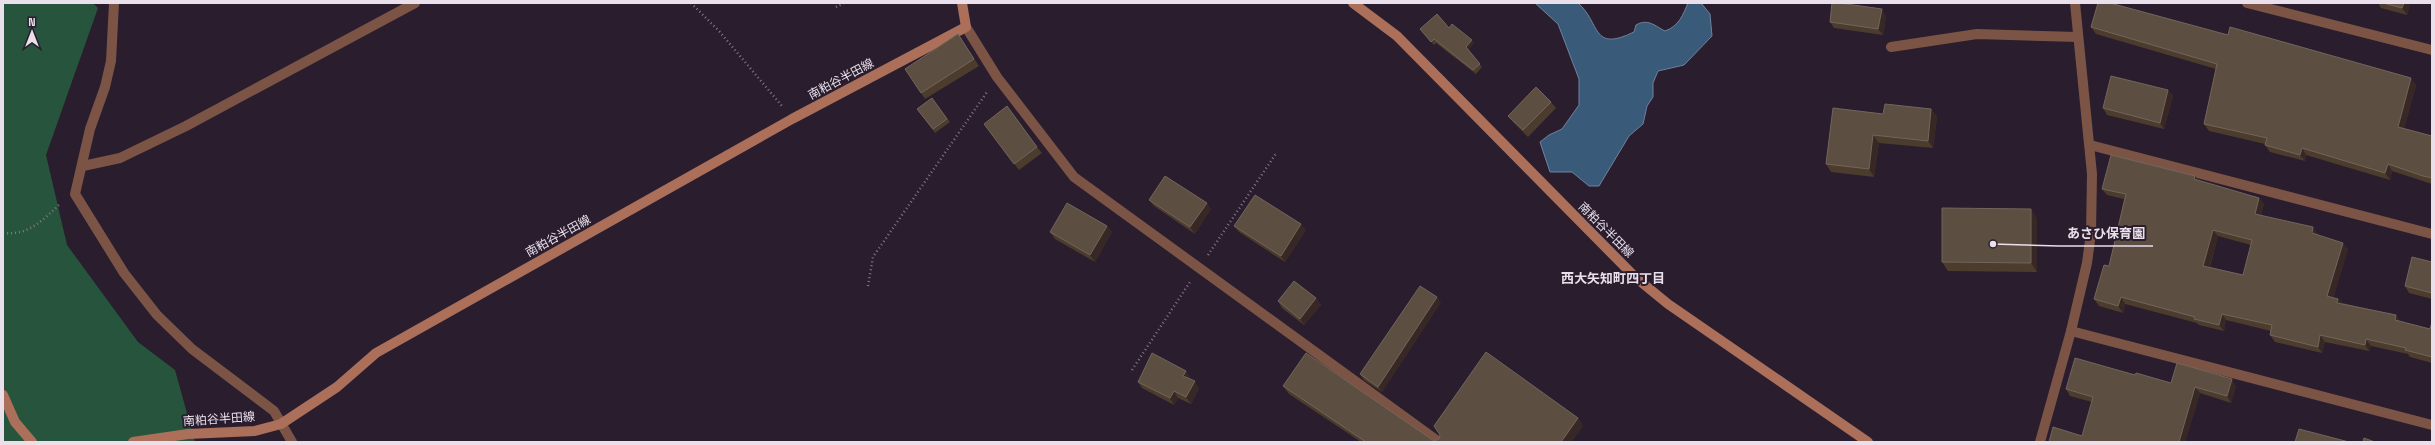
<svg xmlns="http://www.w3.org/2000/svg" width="2435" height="445" viewBox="0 0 2435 445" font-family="'Space Grotesk','Noto Sans JP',sans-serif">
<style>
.forest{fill:#26543c}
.water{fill:#3a5a7a;stroke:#6e829c}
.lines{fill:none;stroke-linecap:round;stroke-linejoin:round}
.path{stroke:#847887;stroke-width:2.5;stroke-dasharray:1 3;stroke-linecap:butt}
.minor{stroke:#7b5446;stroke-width:10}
.tertiary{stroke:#7b5446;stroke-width:10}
.secondary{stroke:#ac6f59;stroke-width:10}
.wall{fill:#4c3c2d;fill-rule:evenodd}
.shaded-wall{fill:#372825}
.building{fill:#5d4e42;stroke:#73655c;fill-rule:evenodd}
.labels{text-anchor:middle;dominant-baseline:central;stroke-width:4;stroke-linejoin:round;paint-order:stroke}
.street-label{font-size:12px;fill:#e9e0eb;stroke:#2a1d2e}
.neighbourhood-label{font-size:13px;font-weight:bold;fill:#e9e0eb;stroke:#2a1d2e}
.leader{fill:none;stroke:#e9e0eb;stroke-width:1.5}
.callout-dot{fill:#e9e0eb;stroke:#2a1d2e;stroke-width:1.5}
.callout-label{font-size:13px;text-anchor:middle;font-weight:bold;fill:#e9e0eb;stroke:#2a1d2e;stroke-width:4;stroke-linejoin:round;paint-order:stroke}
</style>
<rect width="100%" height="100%" fill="#2a1d2e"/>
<path class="forest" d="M 3,3 L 93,3 L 98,8 L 46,155 L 67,245 L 138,342 L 175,370 L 195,442 L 3,442 Z"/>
<path class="water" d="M 1535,3 L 1578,3 C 1601,23 1591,53 1634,32 L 1636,25 C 1648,18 1655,26 1665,31 C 1679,26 1683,15 1688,3 L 1701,3 L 1710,14 L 1712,36 L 1684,65 L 1658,71 L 1653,83 L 1653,97 L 1647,106 L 1643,124 L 1629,136 L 1599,186 L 1589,186 L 1572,172 L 1550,172 L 1540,142 L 1549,135 L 1562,129 L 1579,105 L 1579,79 L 1558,24 Z"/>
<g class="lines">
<path class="path" d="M 691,3 L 719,31 L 782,106
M 836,7 L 844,3
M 3,233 C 29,236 44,219 61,203
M 1208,255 L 1277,152
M 868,286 L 873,257 L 987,92
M 1132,370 L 1190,282"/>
<path class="minor" d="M 114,3 L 111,61 L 105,87 L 90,129 L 75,194 L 124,273 L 157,315 L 192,349 L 274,411 L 292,442
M 2247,3 L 2432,50
M 966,27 L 997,77 L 1074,177 L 1439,442
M 1891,47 L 1977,34 L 2078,37
M 2090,145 L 2432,234
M 83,166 L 120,158 L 186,126 L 415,3
M 2071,331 L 2432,425"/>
<path class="tertiary" d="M 2040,442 L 2071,331 L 2087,263 L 2091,233 L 2092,174 L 2075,3"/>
<path class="secondary" d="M 1353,3 L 1397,36 L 1635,277 L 1668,304 L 1868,442
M 3,395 L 15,422 L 32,442
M 133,442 L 188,434 L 255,431 L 281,424 L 337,387 L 376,353 L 792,119 L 966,27 L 962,3"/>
</g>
<path class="wall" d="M 2378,3 L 2410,3 L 2407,15 L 2381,8 Z
M 1886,16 L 1883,35 L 1834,28 L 1830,22 Z
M 2091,27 L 2228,35 L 2416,85 L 2404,129 L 2432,136 L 2432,184 L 2392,171 L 2390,180 L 2306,155 L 2305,161 L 2270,152 L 2265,145 L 2265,144 L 2209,131 L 2204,124 L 2216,69 L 2096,34 Z
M 1449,28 L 1474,43 L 1468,50 L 1482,67 L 1476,74 L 1436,43 L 1434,45 L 1420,29 Z
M 958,34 L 979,66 L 925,99 L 921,93 Z
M 2168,90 L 2173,96 L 2164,129 L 2107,115 L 2103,108 Z
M 932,98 L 950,122 L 935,133 L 917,109 Z
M 1551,102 L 1556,108 L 1528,137 L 1513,122 L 1508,116 Z
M 1931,109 L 1937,117 L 1933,148 L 1879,143 L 1874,177 L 1831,172 L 1826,164 L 1883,114 Z
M 984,124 L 1037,147 L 1042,153 L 1019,170 Z
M 2199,181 L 2259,198 L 2264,204 L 2261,215 L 2318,234 L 2317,235 L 2348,249 L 2333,298 L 2338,299 L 2342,303 L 2396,315 L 2400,321 L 2430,329 L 2432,322 L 2432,363 L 2410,357 L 2408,354 L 2371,346 L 2369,351 L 2325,342 L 2322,353 L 2275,342 L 2270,335 L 2271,331 L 2226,320 L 2224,331 L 2199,325 L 2197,323 L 2125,304 L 2123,313 L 2099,306 L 2094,299 L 2109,266 L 2124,199 L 2107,195 L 2102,189 ZM 2218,236 L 2251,245 L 2243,275 L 2210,267 Z
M 1149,200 L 1211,209 L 1195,234 L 1154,206 Z
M 2037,218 L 2037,272 L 1948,271 L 1942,262 Z
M 1107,226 L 1112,232 L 1095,262 L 1055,239 L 1050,232 Z
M 1234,226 L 1306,230 L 1285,262 L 1239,232 Z
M 2432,262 L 2432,299 L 2409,293 L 2405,286 Z
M 1316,298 L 1321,305 L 1304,325 L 1282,308 L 1278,301 Z
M 1441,302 L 1382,392 L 1364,380 L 1360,374 Z
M 2135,375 L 2171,383 L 2236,386 L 2231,403 L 2200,393 L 2185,442 L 2049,442 L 2082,436 L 2092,402 L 2070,396 L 2066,389 Z
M 1190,377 L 1190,379 L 1199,388 L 1191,404 L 1178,398 L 1174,405 L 1142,388 L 1138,382 Z
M 1283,386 L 1434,441 L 1439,439 L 1440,435 L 1434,426 L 1578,418 L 1583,426 L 1571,442 L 1361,442 L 1289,394 Z"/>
<path class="shaded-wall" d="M 2404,3 L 2410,3 L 2407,15 L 2402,8 Z
M 1882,9 L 1886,16 L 1883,35 L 1878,29 Z
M 1472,40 L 1474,43 L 1468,51 L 1466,47 Z
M 2411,78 L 2416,85 L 2403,134 L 2398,127 Z
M 2168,90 L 2173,96 L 2164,129 L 2160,123 Z
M 1931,109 L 1937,117 L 1933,148 L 1928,141 Z
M 1873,135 L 1879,143 L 1874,177 L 1869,169 Z
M 2302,148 L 2306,155 L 2305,161 L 2300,155 Z
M 2388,164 L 2392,171 L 2390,180 L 2385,173 Z
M 2195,176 L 2200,182 L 2194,179 Z
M 2259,198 L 2264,204 L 2260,221 L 2255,214 Z
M 1207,203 L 1211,209 L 1195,234 L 1190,227 Z
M 2031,209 L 2037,218 L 2037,272 L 2031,263 Z
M 1301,224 L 1306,230 L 1285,262 L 1281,256 Z
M 1107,226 L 1112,232 L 1095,262 L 1090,255 Z
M 2313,227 L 2318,234 L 2316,240 L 2312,233 Z
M 2213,230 L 2218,236 L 2208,272 L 2203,266 Z
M 2343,243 L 2348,249 L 2332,303 L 2327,296 Z
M 1437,297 L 1441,302 L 1382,392 L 1378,387 Z
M 2121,297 L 2125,304 L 2123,313 L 2118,306 Z
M 1316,298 L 1321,305 L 1304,325 L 1300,319 Z
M 2338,299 L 2343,305 L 2337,303 Z
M 2222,314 L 2226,320 L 2224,331 L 2219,325 Z
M 2396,315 L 2400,321 L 2395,320 Z
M 2320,335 L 2325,342 L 2322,353 L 2318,347 Z
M 2366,339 L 2371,346 L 2369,351 L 2365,345 Z
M 1186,371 L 1190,377 L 1188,382 L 1183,376 Z
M 2232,379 L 2236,386 L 2231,403 L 2227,396 Z
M 1195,381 L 1199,388 L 1191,404 L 1186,397 Z
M 2195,387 L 2200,393 L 2185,442 L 2179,442 Z
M 1174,391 L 1178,398 L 1174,405 L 1170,398 Z
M 1578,418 L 1583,426 L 1571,442 L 1561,442 Z"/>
<path class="building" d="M 1832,3 L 1839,3 L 1882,9 L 1878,29 L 1830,22 Z
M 2098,3 L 2110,3 L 2228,35 L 2230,27 L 2411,78 L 2398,127 L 2432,136 L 2432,178 L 2423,176 L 2388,164 L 2385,173 L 2302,148 L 2300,155 L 2265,145 L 2267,138 L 2204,124 L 2217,64 L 2091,27 Z
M 2383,3 L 2404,3 L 2402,8 Z
M 1437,14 L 1449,28 L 1452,24 L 1472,40 L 1466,47 L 1480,64 L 1473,70 L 1434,39 L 1431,42 L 1420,29 Z
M 958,34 L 974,59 L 921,93 L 905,69 Z
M 2111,76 L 2168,90 L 2160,123 L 2103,108 Z
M 1536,87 L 1551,102 L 1523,130 L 1508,116 Z
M 932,98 L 947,119 L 933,129 L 917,109 Z
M 1885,104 L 1931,109 L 1928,141 L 1873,135 L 1869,169 L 1826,164 L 1833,108 L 1883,114 Z
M 1007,106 L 1037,147 L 1014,164 L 984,124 Z
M 2111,155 L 2195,176 L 2194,179 L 2259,198 L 2255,214 L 2313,227 L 2312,233 L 2343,243 L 2327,296 L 2338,299 L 2337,303 L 2396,315 L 2395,320 L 2430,329 L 2432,322 L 2432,357 L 2405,350 L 2406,348 L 2366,339 L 2365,345 L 2320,335 L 2318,347 L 2270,335 L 2272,325 L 2222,314 L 2219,325 L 2194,319 L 2195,317 L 2121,297 L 2118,306 L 2094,299 L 2104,265 L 2109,266 L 2126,194 L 2102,189 ZM 2213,230 L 2252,240 L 2243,275 L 2203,266 Z
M 1165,176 L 1207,203 L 1190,227 L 1149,200 Z
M 1255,195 L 1301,224 L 1281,256 L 1234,226 Z
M 1067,203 L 1107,226 L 1090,255 L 1050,232 Z
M 1942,208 L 2031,209 L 2031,263 L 1942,262 Z
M 2412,257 L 2432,262 L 2432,293 L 2405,286 Z
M 1294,281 L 1316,298 L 1300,319 L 1278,301 Z
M 1420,286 L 1437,297 L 1378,387 L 1360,374 Z
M 1486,352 L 1578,418 L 1561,442 L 1366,442 L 1283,386 L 1306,353 L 1434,441 L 1439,439 L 1440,435 L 1434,426 Z
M 1152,353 L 1186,371 L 1183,376 L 1195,381 L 1186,397 L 1174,391 L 1170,398 L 1138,382 Z
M 2075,358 L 2135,375 L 2136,373 L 2171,383 L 2177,363 L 2232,379 L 2227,396 L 2195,387 L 2179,442 L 2049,442 L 2053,427 L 2082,436 L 2093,397 L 2066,389 Z
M 2299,429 L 2349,442 L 2295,442 Z
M 2364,438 L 2375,442 L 2363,442 Z"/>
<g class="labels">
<g class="street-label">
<text transform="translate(841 79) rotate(-28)">南粕谷半田線</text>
<text transform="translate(1606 230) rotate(45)">南粕谷半田線</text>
<text transform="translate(558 236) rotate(-29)">南粕谷半田線</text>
<text transform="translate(219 419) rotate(-4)">南粕谷半田線</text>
</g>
<g class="neighbourhood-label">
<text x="1613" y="278">西大矢知町四丁目</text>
</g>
</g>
<path class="leader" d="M1993 244L2059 246H2153"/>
<circle class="callout-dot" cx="1993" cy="244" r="4"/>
<g class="callout-label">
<text x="2106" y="238">あさひ保育園</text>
</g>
<rect width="2435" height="445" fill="none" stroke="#e9e0eb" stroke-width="8"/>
<g transform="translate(32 32)" stroke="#2a1d2e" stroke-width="3" paint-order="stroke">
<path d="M0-3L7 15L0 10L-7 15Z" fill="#e9e0eb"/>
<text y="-6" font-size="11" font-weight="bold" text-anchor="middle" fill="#e9e0eb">N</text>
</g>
</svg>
